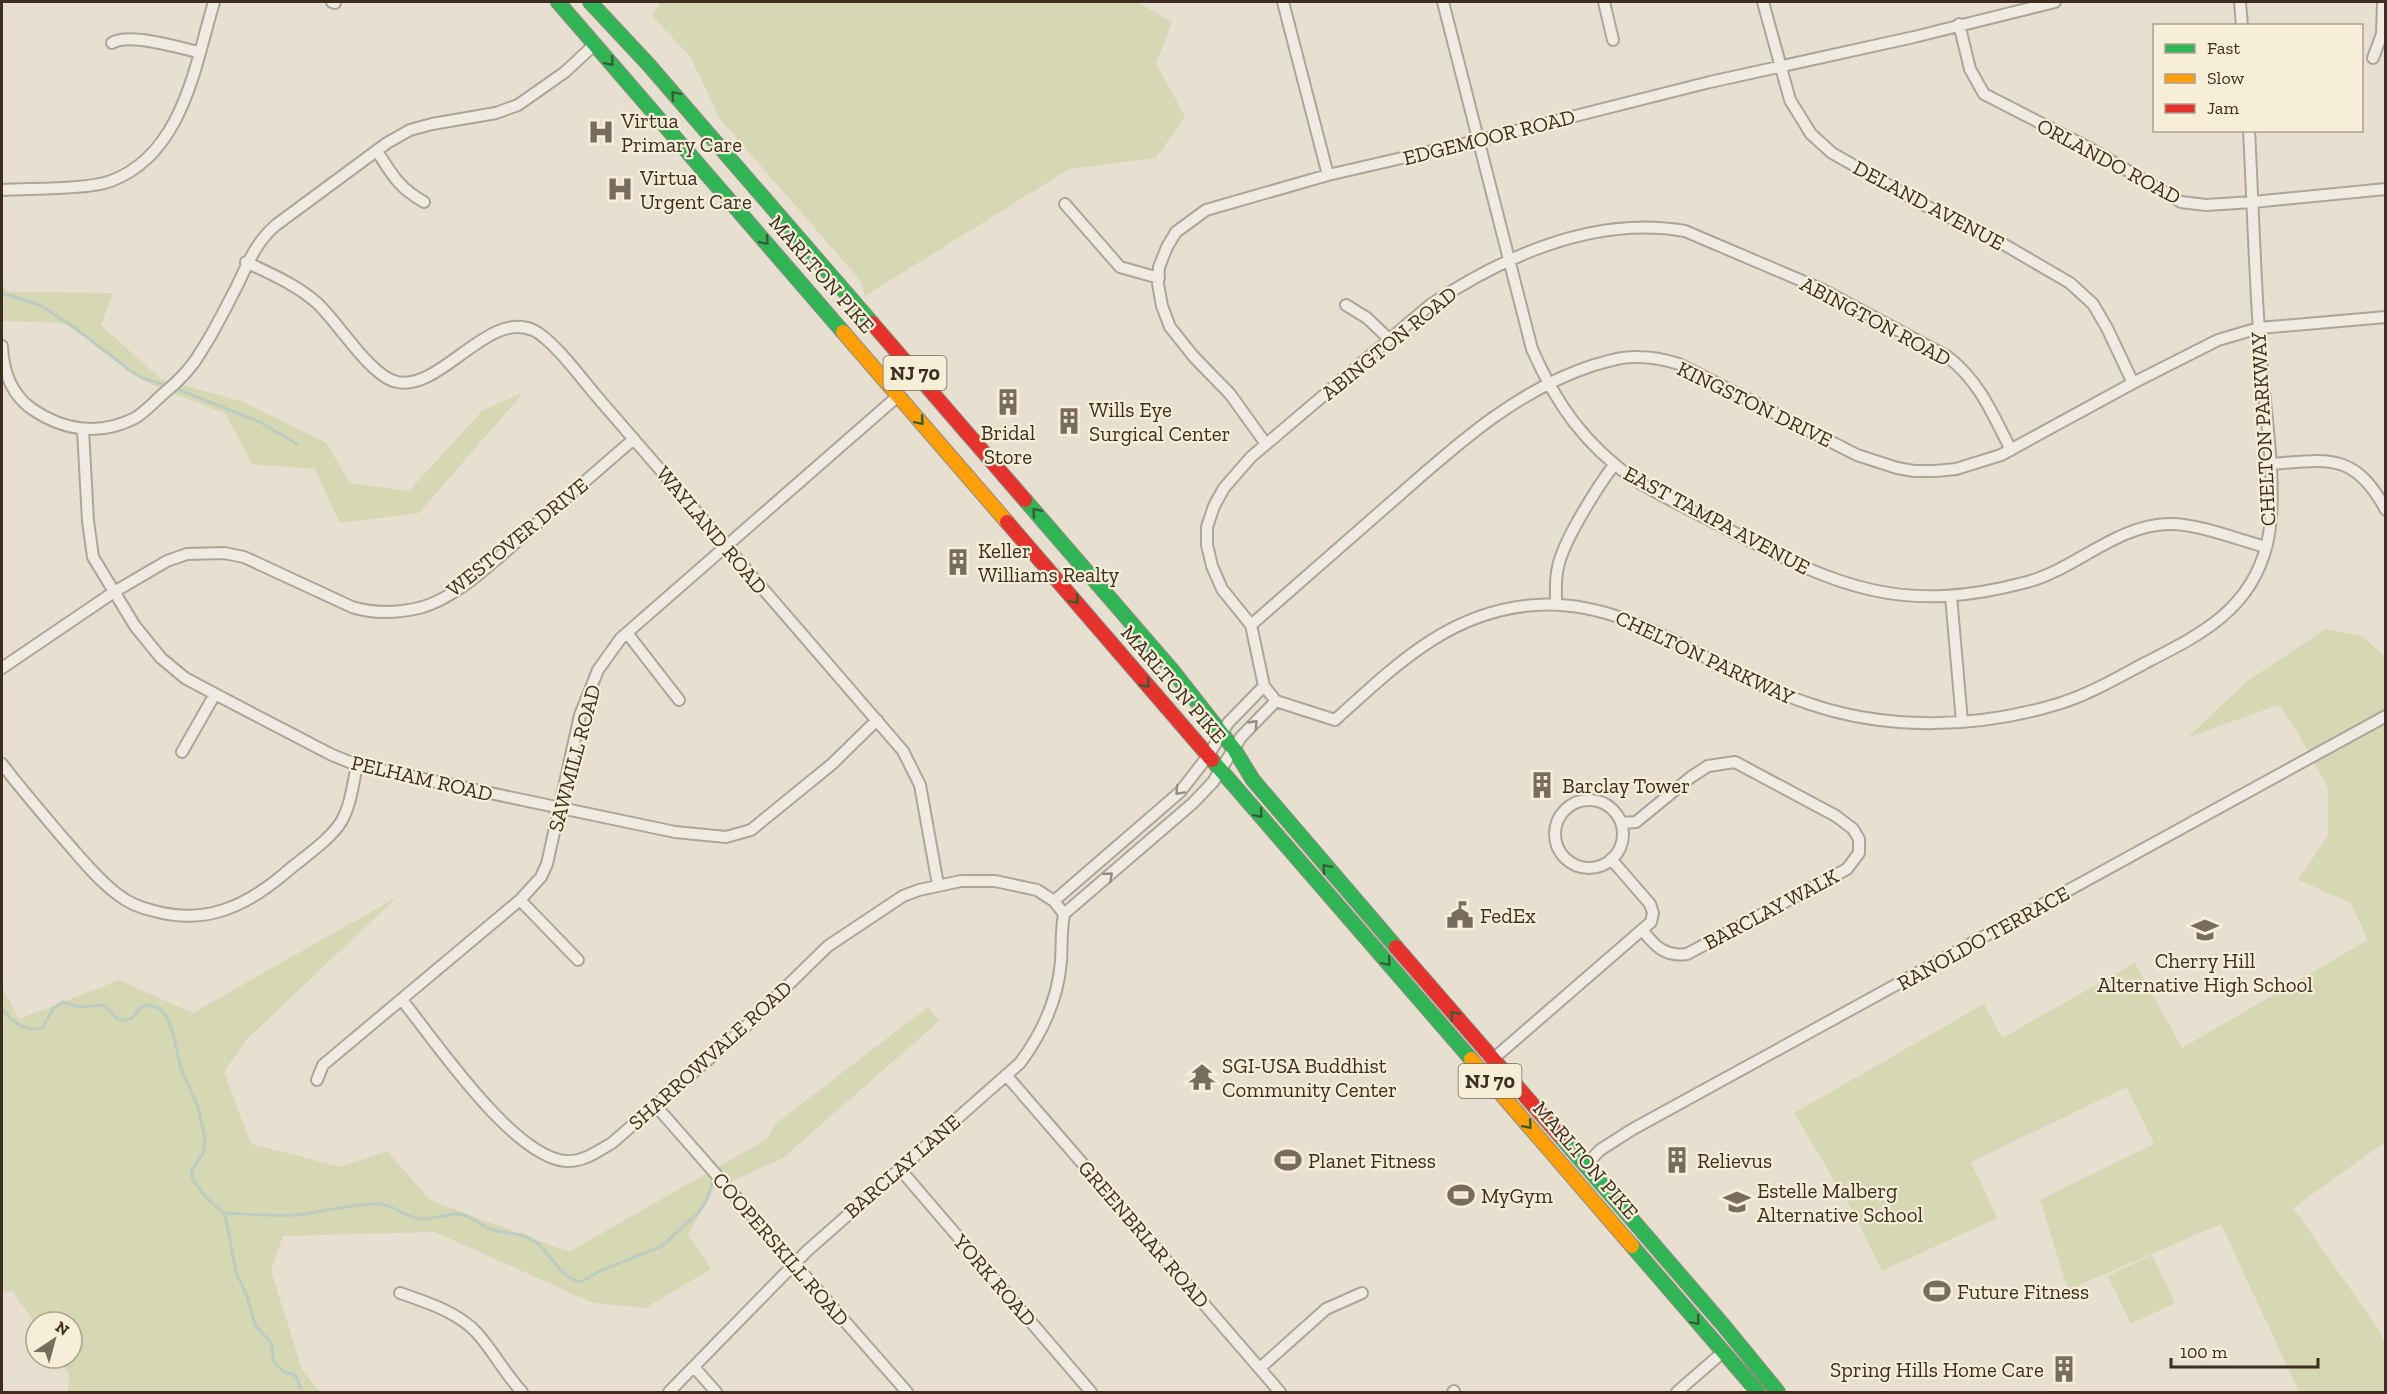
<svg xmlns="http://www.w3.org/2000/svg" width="2387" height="1394" viewBox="0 0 2387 1394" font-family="'Zilla Slab',serif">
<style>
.green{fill:#d6d7b3}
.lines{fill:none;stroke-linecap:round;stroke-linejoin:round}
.stream{stroke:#bcccc2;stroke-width:3}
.street-casing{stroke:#ada599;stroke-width:14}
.fast-casing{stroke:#928b80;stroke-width:16}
.slow-casing{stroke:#928b80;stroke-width:16}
.jam-casing{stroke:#928b80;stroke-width:16}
.street{stroke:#efebe3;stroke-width:10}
.fast{stroke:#30b455;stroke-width:14}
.slow{stroke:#ff9f0a;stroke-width:14}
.jam{stroke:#e5322d;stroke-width:14}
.oneway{stroke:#385d33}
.oneway2{stroke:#968c82}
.labels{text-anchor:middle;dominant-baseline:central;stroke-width:4.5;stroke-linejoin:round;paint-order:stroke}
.shield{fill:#f7eed8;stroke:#756857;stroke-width:1.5}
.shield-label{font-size:20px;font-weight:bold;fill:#3d2e20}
.poi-label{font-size:21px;fill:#3d2e20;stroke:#f7eed8;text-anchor:start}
.street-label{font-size:21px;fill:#3d2e20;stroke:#f7eed8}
</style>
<rect width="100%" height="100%" fill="#e7e0d1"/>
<path class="green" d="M 660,2 L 1137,2 L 1172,22 L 1156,64 L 1185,116 L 1156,158 L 1069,169 L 865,296 L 860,280 L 720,119 L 690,56 L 652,16 Z
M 2,286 L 9,292 L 113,293 L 101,325 L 161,379 L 241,401 L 326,443 L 350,483 L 409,491 L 482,411 L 524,392 L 419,513 L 340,523 L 315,469 L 252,464 L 226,414 L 152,385 L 64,323 L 2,321 Z
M 2326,629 L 2362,636 L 2385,657 L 2385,1142 L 2293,1208 L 2380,1331 L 2385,1345 L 2385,1392 L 2299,1392 L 2221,1224 L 2068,1290 L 2040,1200 L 2154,1144 L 2127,1087 L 1971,1162 L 1997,1218 L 1882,1271 L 1855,1215 L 1794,1113 L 1984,1004 L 2002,1038 L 2135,963 L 2182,1048 L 2368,940 L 2351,903 L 2298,880 L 2328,836 L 2328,788 L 2297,732 L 2279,705 L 2188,737 L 2247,681 Z
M 397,897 L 245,1041 L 224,1072 L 251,1144 L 341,1167 L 387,1151 L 430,1200 L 569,1252 L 767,1139 L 775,1124 L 928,1007 L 939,1021 L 783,1158 L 713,1190 L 688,1235 L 711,1269 L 645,1308 L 593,1303 L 435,1232 L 283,1236 L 271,1270 L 302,1370 L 320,1392 L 68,1392 L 69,1375 L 58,1358 L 72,1358 L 72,1322 L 36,1322 L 36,1325 L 13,1292 L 2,1291 L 2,987 L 19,1019 L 119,980 L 193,1013 Z
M 2152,1255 L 2175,1303 L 2131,1324 L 2108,1276 Z"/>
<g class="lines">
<path class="stream" d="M 2,293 L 40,305 L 74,327 L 132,372 L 142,378 L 168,386
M 174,388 L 260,422 L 297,444
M 2,1009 C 11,1021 27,1034 43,1027 L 53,1009 L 62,1002 L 79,1007 L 104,1005 L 116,1018 L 122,1021 L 132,1018 L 142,1007 L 148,1005 L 159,1008 L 167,1017 L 173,1033 L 181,1069 L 198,1107 L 205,1139 L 204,1151 L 192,1170 L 192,1179 L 204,1195 L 225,1215 L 236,1272 L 247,1296 L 255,1325 L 271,1342 L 274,1363 L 283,1371 L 296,1376 L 302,1392
M 224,1213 C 247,1214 270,1216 293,1215 C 322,1213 349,1203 379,1204 C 395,1205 405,1218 421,1219 C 436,1220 452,1210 466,1216 C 475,1219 481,1226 490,1229 C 507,1235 523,1231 537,1243 C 552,1255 560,1278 581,1282 L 602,1270 L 662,1246 L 698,1213 L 706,1202 L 712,1184"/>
<defs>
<path id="street" d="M 332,2 L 335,3
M 1283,2 L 1328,175
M 1443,2 L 1532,349 C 1556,404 1585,445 1635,480 C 1666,499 1699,514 1731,531 C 1839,588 1904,615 2027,582 C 2076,569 2116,525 2169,524 C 2196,523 2239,540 2266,547
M 1604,2 L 1613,40
M 1763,2 L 1790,100 L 1811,134 L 1832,153 L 1920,203 L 2005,245 L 2070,283 L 2093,304 L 2107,328 L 2133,383
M 2240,2 L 2242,26
M 1959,24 L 1970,69 L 1984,94 L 2091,149 L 2181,202 L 2206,205 L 2253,202 L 2386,189
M 112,43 C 128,32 179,48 199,52
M 2373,58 L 2382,34 L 2383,2
M 377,151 C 393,176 398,187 424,202
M 2,190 C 30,188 86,190 111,181 C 183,154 195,65 214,2
M 1065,204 L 1120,267 L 1159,278
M 246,262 C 271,274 297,285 317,303 C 338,322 371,377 397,382 C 441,391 488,310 533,330 C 552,339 579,375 593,392 L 903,751 L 920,785 L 938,885
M 1346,305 L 1367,318 L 1389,339
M 2,346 C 3,371 11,394 32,409 C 64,431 100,436 135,418 C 145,412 154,402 163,394 C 179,381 192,368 202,350 C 215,330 226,307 237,286 C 248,263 256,242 276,225 L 387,143 L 410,130 L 432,124 L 496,113 L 518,105 L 565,72 L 595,44
M 83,430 L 88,521 L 93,557 L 135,626 L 161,658 L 185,678 L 215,694 L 332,755 L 357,765 L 675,832 L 726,837 L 751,830 L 832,764 L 877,720
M 1266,444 L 1230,394 L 1194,357 L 1170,327 L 1162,306 L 1158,284 L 1159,267 L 1167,247 L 1176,232 L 1206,210 L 1328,175 L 1480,140 L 1710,82 L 1914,37 L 2055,2
M 2011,450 C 1993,415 1980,382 1948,357 L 1821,289 L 1685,231 C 1594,215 1504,256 1430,305 L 1251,457 L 1224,488 L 1214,506 L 1207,527 L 1207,545 L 1212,566 L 1222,589 L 1251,625 L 1264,686 L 1276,701 L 1335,720 C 1395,666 1449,611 1535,605 C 1604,600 1663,635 1722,666 C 1751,680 1779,694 1810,704 C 1889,731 1978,728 2058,704 C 2088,695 2117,678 2145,663 C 2200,635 2251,610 2267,544 C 2279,493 2265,413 2261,360 C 2255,283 2253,207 2249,130
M 2269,464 C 2328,460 2354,451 2386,510
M 1951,596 L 1962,722
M 1556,604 C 1556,592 1555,579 1558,567 C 1563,541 1598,486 1614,465
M 1251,625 C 1297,585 1342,545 1388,505 C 1451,450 1513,391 1594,365 C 1609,361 1623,356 1639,357 C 1653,357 1666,360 1679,364 L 1857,455 L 1897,468 L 1914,471 L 1935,471 L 1956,469 L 2001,455 L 2133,383 L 2218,340 L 2259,328 L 2386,317
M 627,633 L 679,700
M 2,668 L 114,592 L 167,561 L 187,554 L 224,553 L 244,557 L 352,607 C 374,614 397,613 419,608 C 459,598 503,553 534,526 C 567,497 600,468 634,439
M 182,752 L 215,694
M 2,764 C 21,789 42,813 63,838 C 80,857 96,878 117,894 C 127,902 141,908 154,911 C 205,925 245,907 284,874 C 300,860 330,840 341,822 C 351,805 353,783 357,765
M1555 834a34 34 0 1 1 68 0a34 34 0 1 1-68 0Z
M 1621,823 L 1636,822 L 1691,777 L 1708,766 L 1735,762 L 1836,816 L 1853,829 L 1859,839 L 1859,853 L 1847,869 L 1687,954 C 1665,957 1655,946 1643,931
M 520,900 L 578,960
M 1054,901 L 1180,792 L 1208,756 L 1228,723 L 1264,686
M 1064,914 L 1193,803 L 1213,782 L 1241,737 L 1276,701
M 402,1000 C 435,1041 513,1157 566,1161 C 584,1162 598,1151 612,1143 L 741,1031 L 828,946 L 903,896 L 919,890 L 961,881 L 995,881 L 1037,890 L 1054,901 L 1064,914 C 1061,930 1062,945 1061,961 C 1058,1000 1043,1032 1020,1063 L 807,1251 L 669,1392
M 1493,1059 L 1651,922 L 1653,913 L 1650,904 L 1611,859
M 1006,1075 L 1280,1392
M 317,1080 L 323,1065 L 520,900 L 541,877 L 547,864 L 580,715 L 598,670 L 621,638 L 898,396
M 656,1106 L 907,1392
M 1585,1166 L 1600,1150 L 1633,1129 L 2386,716
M 899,1168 L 1091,1392
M 400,1293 C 426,1302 458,1312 477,1333 C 494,1352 505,1374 522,1392
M 694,1367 L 716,1392
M 1260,1368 L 1326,1309 L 1362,1293
M 1453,1392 L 1454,1391
M 1677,1392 L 1723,1352"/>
<path id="fast" d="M 558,2 L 843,332
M 590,2 L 648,64 L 872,323
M 1025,500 L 1172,670 L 1234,749 L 1253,780 L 1396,947
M 1212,760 L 1471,1059
M 1560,1136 L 1724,1326 L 1778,1392
M 1632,1246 L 1758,1392"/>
<path id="slow" d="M 843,332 L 1007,522
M 1471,1059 L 1632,1246"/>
<path id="jam" d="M 872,323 L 1025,500
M 1007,522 L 1212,760
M 1396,947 L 1560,1136"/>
</defs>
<use href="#street" class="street-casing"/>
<use href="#fast" class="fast-casing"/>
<use href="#slow" class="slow-casing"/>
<use href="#jam" class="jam-casing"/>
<use href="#street" class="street"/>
<use href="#fast" class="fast"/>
<use href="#slow" class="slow"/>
<use href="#jam" class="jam"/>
</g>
<defs><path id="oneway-chevron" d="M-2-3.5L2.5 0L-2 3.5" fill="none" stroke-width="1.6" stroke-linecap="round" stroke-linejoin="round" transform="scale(1.5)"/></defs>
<g class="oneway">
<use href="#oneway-chevron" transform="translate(610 62) rotate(49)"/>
<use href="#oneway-chevron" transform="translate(675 95) rotate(-131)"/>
<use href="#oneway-chevron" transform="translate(765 241) rotate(49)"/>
<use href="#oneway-chevron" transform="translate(920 421) rotate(49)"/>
<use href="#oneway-chevron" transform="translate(1036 512) rotate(-131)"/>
<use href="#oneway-chevron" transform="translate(1075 600) rotate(49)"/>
<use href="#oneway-chevron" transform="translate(1146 684) rotate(50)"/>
<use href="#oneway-chevron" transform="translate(1259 814) rotate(49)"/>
<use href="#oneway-chevron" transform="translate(1326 868) rotate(-131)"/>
<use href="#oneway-chevron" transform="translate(1387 962) rotate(49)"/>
<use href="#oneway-chevron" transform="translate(1454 1015) rotate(-131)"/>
<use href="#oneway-chevron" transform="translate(1528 1125) rotate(49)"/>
<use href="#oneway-chevron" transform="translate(1696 1321) rotate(49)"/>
</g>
<g class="oneway2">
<use href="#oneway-chevron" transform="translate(1254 724) rotate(-46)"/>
<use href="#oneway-chevron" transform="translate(1179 791) rotate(133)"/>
<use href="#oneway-chevron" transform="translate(1109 876) rotate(-41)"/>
</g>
<defs>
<symbol id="hospital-bare" viewBox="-9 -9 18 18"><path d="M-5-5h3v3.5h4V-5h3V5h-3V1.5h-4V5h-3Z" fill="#786c5e" stroke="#f7eed8" stroke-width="2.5" paint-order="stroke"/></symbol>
<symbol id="building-bare" viewBox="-9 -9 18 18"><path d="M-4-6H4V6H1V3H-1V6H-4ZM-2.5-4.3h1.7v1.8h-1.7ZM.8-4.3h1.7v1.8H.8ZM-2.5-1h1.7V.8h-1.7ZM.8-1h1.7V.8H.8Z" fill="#786c5e" stroke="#f7eed8" stroke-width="2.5" paint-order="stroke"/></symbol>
<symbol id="civic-bare" viewBox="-9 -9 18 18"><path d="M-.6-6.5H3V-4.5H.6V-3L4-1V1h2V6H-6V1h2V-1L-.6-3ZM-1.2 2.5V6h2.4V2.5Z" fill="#786c5e" stroke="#f7eed8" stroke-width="2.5" paint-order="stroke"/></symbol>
<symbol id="school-bare" viewBox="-9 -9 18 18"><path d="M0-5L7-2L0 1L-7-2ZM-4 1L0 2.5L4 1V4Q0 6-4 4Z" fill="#786c5e" stroke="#f7eed8" stroke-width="2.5" paint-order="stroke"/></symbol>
<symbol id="temple-bare" viewBox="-9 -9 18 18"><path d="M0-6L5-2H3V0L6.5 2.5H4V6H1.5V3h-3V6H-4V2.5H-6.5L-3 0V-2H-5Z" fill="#786c5e" stroke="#f7eed8" stroke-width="2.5" paint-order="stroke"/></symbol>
<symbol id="stadium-bare" viewBox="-9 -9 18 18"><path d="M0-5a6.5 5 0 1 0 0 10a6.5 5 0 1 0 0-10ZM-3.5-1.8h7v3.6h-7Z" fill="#786c5e" stroke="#f7eed8" stroke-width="2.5" paint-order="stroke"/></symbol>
</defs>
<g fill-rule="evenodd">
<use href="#hospital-bare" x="582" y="113" width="38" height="38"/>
<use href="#hospital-bare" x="601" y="170" width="38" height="38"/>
<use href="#building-bare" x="989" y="383" width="38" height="38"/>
<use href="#building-bare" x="1050" y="402" width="38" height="38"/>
<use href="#building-bare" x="939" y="543" width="38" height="38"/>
<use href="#building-bare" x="1523" y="766" width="38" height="38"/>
<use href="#civic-bare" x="1441" y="896" width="38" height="38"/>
<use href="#school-bare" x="2186" y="911" width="38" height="38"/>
<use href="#temple-bare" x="1183" y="1058" width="38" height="38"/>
<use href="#stadium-bare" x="1269" y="1141" width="38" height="38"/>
<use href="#building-bare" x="1658" y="1141" width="38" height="38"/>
<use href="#stadium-bare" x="1442" y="1176" width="38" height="38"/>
<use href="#school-bare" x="1718" y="1183" width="38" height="38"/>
<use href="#stadium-bare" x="1918" y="1272" width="38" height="38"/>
<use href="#building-bare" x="2045" y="1350" width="38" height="38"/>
</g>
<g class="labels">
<g class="shield">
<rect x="883.5" y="356" width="63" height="34" rx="4.5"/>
<rect x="1458.5" y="1064" width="63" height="34" rx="4.5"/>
</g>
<g class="shield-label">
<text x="915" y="373">NJ 70</text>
<text x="1490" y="1081">NJ 70</text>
</g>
<g class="poi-label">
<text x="621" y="120">Virtua<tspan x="621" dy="24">Primary Care</tspan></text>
<text x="640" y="177">Virtua<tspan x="640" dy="24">Urgent Care</tspan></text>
<text x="1089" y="409">Wills Eye<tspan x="1089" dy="24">Surgical Center</tspan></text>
<text x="1008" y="432" text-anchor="middle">Bridal<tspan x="1008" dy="24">Store</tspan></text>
<text x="978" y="550">Keller<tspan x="978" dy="24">Williams Realty</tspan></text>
<text x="1562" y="785">Barclay Tower</text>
<text x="1480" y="915">FedEx</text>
<text x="2205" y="960" text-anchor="middle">Cherry Hill<tspan x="2205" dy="24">Alternative High School</tspan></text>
<text x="1222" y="1065">SGI-USA Buddhist<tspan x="1222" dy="24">Community Center</tspan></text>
<text x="1308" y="1160">Planet Fitness</text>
<text x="1697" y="1160">Relievus</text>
<text x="1757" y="1190">Estelle Malberg<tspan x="1757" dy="24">Alternative School</tspan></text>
<text x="1481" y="1195">MyGym</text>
<text x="1957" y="1291">Future Fitness</text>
<text x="2044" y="1369" text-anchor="end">Spring Hills Home Care</text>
</g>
<g class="street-label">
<text transform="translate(1489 137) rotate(-14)">EDGEMOOR ROAD</text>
<text transform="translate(2109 161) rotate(28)">ORLANDO ROAD</text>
<text transform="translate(1929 205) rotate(28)">DELAND AVENUE</text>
<text transform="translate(822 274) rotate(49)">MARLTON PIKE</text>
<text transform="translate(1876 321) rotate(28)">ABINGTON ROAD</text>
<text transform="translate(1389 343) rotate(-39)">ABINGTON ROAD</text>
<text transform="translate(1755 404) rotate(26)">KINGSTON DRIVE</text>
<text transform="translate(2263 429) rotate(-93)">CHELTON PARKWAY</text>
<text transform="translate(1717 520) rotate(28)">EAST TAMPA AVENUE</text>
<text transform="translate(712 530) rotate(50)">WAYLAND ROAD</text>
<text transform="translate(517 537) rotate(-39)">WESTOVER DRIVE</text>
<text transform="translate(1705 657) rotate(25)">CHELTON PARKWAY</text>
<text transform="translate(1174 684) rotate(49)">MARLTON PIKE</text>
<text transform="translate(574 758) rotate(-75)">SAWMILL ROAD</text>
<text transform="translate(422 778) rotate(13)">PELHAM ROAD</text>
<text transform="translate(1771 909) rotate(-28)">BARCLAY WALK</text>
<text transform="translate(1983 938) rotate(-29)">RANOLDO TERRACE</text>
<text transform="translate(710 1055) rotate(-42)">SHARROWVALE ROAD</text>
<text transform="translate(1586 1160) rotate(49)">MARLTON PIKE</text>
<text transform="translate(902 1166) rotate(-41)">BARCLAY LANE</text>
<text transform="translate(1144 1234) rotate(49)">GREENBRIAR ROAD</text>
<text transform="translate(781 1249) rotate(49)">COOPERSKILL ROAD</text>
<text transform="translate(995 1280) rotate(49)">YORK ROAD</text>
</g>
</g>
<rect width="2387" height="1394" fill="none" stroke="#3d2e20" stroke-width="6"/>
<rect x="2153" y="24" width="210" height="108" fill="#f7eed8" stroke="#ada18e" stroke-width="1.5"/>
<rect x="2165" y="44" width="30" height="9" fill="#30b455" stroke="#ada18e" stroke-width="1.5"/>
<text x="2207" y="54" font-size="18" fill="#3d2e20">Fast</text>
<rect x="2165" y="74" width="30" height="9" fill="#ff9f0a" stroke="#ada18e" stroke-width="1.5"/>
<text x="2207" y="84" font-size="18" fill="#3d2e20">Slow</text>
<rect x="2165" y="104" width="30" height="9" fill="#e5322d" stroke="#ada18e" stroke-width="1.5"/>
<text x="2207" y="114" font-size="18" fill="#3d2e20">Jam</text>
<g transform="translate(54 1340) rotate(36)"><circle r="28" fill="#f7eed8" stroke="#ada18e" stroke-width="1.5"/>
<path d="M0-4.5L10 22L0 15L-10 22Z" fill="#786c5e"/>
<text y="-9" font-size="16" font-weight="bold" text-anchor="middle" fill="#3d2e20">N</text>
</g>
<path d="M2171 1358v9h147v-9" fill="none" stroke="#3d2e20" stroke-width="3"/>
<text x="2180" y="1358" font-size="18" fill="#3d2e20" stroke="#f7eed8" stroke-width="4.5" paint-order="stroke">100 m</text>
</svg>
